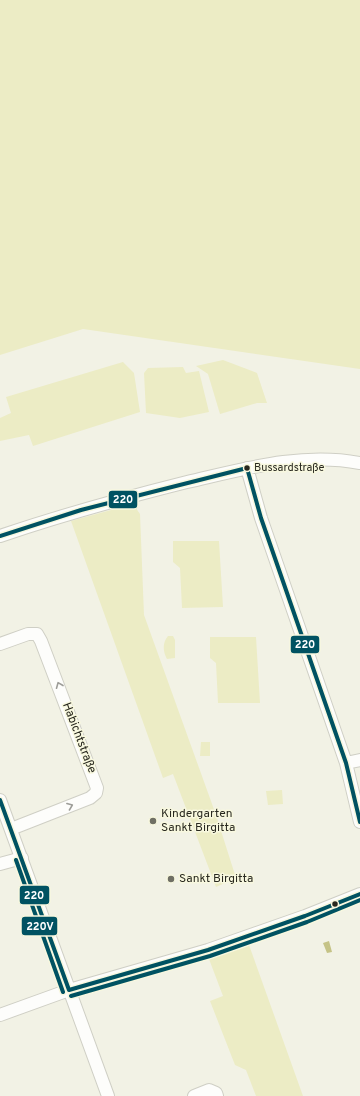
<svg xmlns="http://www.w3.org/2000/svg" width="360" height="1096" viewBox="0 0 360 1096" font-family="Overpass,sans-serif">
<style>
.green{fill:#ececc5}
.water{fill:#c5c386}
.lines{fill:none;stroke-linecap:round;stroke-linejoin:round}
.minor-casing{stroke:#cfcfc5;stroke-width:14}
.minor{stroke:#fdfdfb;stroke-width:12}
.bus-1-casing{stroke:#f8f8df;stroke-width:7}
.bus-2-casing{stroke:#f8f8df;stroke-width:7}
.bus-1{stroke:#005262;stroke-width:4}
.bus-2{stroke:#005262;stroke-width:4}
.oneway{stroke:#9d9d98}
.bus-dot{fill:#28281f;stroke:#f8f8df;stroke-width:1.5}
.poi-dot{fill:#6f6f64;stroke:#f8f8df;stroke-width:1.5}
.labels{text-anchor:middle;dominant-baseline:central;stroke-width:3;stroke-linejoin:round;paint-order:stroke}
.bus-label{font-size:11px;fill:#28281f;stroke:#f8f8df;text-anchor:start}
.street-label{font-size:12px;fill:#28281f;stroke:#f8f8df}
.poi-label{font-size:12px;fill:#28281f;stroke:#f8f8df;text-anchor:start}
.line-badge{stroke:#f8f8df;stroke-width:1.5}
.badge-label{font-size:11px;text-anchor:middle;font-weight:bold;fill:#fff}
</style>
<rect width="100%" height="100%" fill="#f2f2e5"/>
<path class="green" d="M 0,0 L 360,0 L 360,369 L 83,329 L 0,355 Z
M 223,360 L 257,373 L 267,403 L 257,403 L 220,414 L 208,374 L 196,366 Z
M 123,362 L 134,373 L 140,412 L 33,446 L 29,435 L 0,441 L 0,418 L 11,413 L 6,397 Z
M 183,367 L 186,373 L 199,371 L 209,412 L 180,418 L 146,413 L 144,373 L 148,368 Z
M 133,504 L 140,514 L 144,615 L 216,815 L 236,878 L 216,887 L 173,774 L 163,778 L 71,521 Z
M 173,541 L 219,541 L 223,607 L 182,608 L 180,568 L 173,562 Z
M 168,636 L 173,636 L 175,640 L 175,658 L 167,659 C 163,652 162,643 168,636 Z
M 210,637 L 256,637 L 260,703 L 218,703 L 216,663 L 210,658 Z
M 201,742 L 210,742 L 210,756 L 200,756 Z
M 282,790 L 283,804 L 268,805 L 266,791 Z
M 249,945 L 303,1096 L 256,1096 L 246,1070 L 235,1065 L 210,1001 L 223,996 L 209,959 Z"/>
<path class="water" d="M 329,941 L 332,952 L 327,953 L 323,943 Z"/>
<g class="lines">
<defs>
<path id="minor" d="M 247,468 L 261,518 L 346,763 L 360,822
M 0,536 C 62,515 123,498 187,482 C 244,469 301,452 360,463
M 0,644 L 28,634 L 37,634 L 41,641 L 97,788 L 96,793 L 90,798 L 11,829
M 346,763 L 360,760
M 0,800 L 108,1096
M 0,864 L 22,858
M 0,1015 L 69,990 L 208,950 L 305,916 L 360,894
M 194,1096 L 209,1090 L 216,1093 L 217,1096"/>
</defs>
<use href="#minor" class="minor-casing"/>
<use href="#minor" class="minor"/>
<defs>
<path id="bus-1" d="M 247,468 L 261,518 L 346,763 L 360,822
M 0,536 L 81,510 L 247,468
M 0,800 L 69,990
M 69,990 L 208,950 L 305,916 L 360,894"/>
<path id="bus-2" d="M 16,860 L 63,992
M 71,996 L 210,956 L 307,922 L 360,900"/>
</defs>
<use href="#bus-1" class="bus-1-casing"/>
<use href="#bus-2" class="bus-2-casing"/>
<use href="#bus-1" class="bus-1"/>
<use href="#bus-2" class="bus-2"/>
</g>
<defs><path id="oneway-chevron" d="M-2-3.5L2.5 0L-2 3.5" fill="none" stroke-width="1.6" stroke-linecap="round" stroke-linejoin="round"/></defs>
<g class="oneway">
<use href="#oneway-chevron" transform="translate(59 685) rotate(-112)"/>
<use href="#oneway-chevron" transform="translate(70 806) rotate(-21)"/>
</g>
<g class="bus-dot">
<circle cx="247" cy="468" r="3.5"/>
<circle cx="335" cy="904" r="3.5"/>
</g>
<g class="poi-dot">
<circle cx="153" cy="821" r="4"/>
<circle cx="171" cy="879" r="4"/>
</g>
<g class="labels">
<g class="bus-label">
<text x="254" y="468">Bussardstraße</text>
</g>
<g class="street-label">
<text transform="translate(79 738) rotate(69)">Habichtstraße</text>
</g>
<g class="poi-label">
<text x="161" y="814">Kindergarten<tspan x="161" dy="14">Sankt Birgitta</tspan></text>
<text x="179" y="879">Sankt Birgitta</text>
</g>
</g>
<g class="line-badge">
<rect x="108" y="490" width="30" height="19" rx="4" fill="#005262"/>
<rect x="290" y="635" width="30" height="19" rx="4" fill="#005262"/>
<rect x="19" y="885" width="31" height="20" rx="4" fill="#005262"/>
<rect x="21" y="916" width="37" height="20" rx="4" fill="#005262"/>
</g>
<g class="badge-label">
<text x="123" y="503">220</text>
<text x="305" y="648">220</text>
<text x="34" y="899">220</text>
<text x="40" y="930">220V</text>
</g>
</svg>
